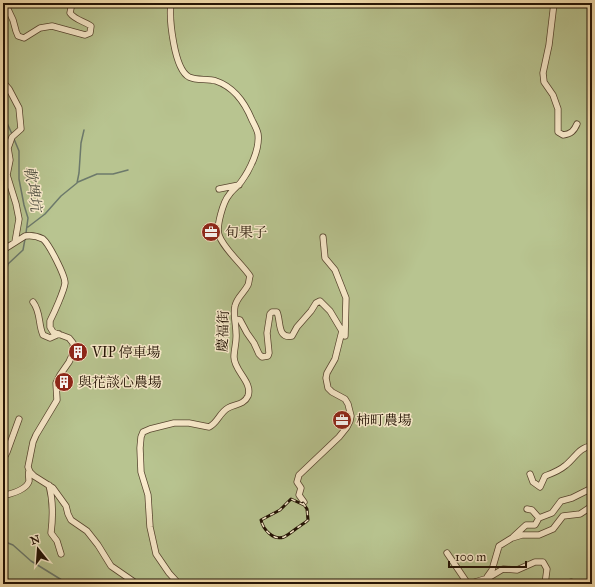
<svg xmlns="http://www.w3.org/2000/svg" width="595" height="587" viewBox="0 0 595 587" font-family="'IM FELL Great Primer','Noto Serif TC',serif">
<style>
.green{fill:#b8c490;stroke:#6d6b4a}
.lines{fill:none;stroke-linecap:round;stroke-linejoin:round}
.stream{stroke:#6c796b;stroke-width:1.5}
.minor-casing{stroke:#574630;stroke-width:7}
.minor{stroke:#faeccd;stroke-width:5.5}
.rail-casing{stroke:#221204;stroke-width:3}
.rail{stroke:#faeccd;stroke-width:1.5;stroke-dasharray:4.5;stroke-linecap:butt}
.labels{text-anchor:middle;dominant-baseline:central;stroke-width:3;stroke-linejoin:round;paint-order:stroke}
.poi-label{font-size:14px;fill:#221204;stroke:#faeccd;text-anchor:start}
.street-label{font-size:14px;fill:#221204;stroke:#faeccd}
.water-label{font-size:15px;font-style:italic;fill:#4d4e40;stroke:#faeccd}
</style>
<rect width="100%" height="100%" fill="#f7e2b2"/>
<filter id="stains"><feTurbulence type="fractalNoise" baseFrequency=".005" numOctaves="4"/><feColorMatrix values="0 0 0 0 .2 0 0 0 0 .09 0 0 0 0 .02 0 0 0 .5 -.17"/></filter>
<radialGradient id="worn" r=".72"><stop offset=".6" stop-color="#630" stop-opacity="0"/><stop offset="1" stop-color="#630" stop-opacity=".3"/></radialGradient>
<path class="green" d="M 3,3 L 592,3 L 592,584 L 3,584 Z"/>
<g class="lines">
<path class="stream" d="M 3,93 L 7,109 L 7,123 L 12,134
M 14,139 L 19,151 L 19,179 L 24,205 L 28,218 L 26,233
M 78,182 L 97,174 L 113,174 L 128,170
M 28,227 L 45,214 L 61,196 L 77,183 L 79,173 L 81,143 L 84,130
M 3,283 L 8,264 L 23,250 L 25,239
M 3,541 L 13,545 L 31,561 L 65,582"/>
<defs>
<path id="minor" d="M 5,3 L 13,20 L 16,31 L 18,36 L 24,38 L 40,28 L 52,26 L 85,35 L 90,33 L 91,26 C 84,21 75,20 70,13 L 72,3
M 171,3 C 169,19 174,69 189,77 C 197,81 208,78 216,81 C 234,87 245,103 252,120 C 254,124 257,129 258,134 C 260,149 250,170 241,182 C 238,186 232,190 229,195 C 223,202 216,227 219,235 C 223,248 241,263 250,276 C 249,279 249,283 248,285 C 244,293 237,297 235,306 C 233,314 236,324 236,333 C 237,341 234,349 234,357 C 234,371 253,382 248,396 C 244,405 235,404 228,408 C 219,413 218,423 209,427 L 189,423 L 174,423 L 150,429 L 143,432 L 141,437 L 140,448 L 141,472 L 148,495 L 150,527 L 156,554 L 169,573 L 179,584
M 554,3 L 549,45 L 543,73 L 544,82 L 553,95 L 558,109 L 558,132 L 563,135 C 571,134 574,131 577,124
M 3,82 L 9,89 L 19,108 L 21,129 L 12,137 L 8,148 L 10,160 L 7,175 L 16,204 L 19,219 L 15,242
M 219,189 L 239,185
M 323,237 L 325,258 L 335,270 L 346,298 L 345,336
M 3,250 L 25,236 C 31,235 37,236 43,239 C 49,244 65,275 65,283 C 64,291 54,313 50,321 L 50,327 L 53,332 L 69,338 L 73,343 L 74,351 L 69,362 L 60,375 L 56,383 L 57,400 L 36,435 L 33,442 L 28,467 L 30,472 L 34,476 L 53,488 L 66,506 L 68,514 L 71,520 L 87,531 L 98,545 L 111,566 L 137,584
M 33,302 C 41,312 38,324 43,335 L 50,338 L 59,334
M 235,319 L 240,320 L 247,333 L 254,343 L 259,354 L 262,357 L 268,356 L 269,353 L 267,333 L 270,314 L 272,312 L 277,312 C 281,321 277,339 292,336 L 297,327 L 311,311 L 316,303 L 320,301 L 330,311 L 342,331 L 335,359 L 327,373 L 326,378 L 328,388 L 332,392 L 345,399 L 348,404 L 351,416 L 350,421 L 347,427 L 339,437 L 299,475 L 297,482 L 301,488 L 299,495 L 304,502
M 3,460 L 7,452 L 19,419
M 530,474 L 533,482 L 540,487 L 545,476 C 553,473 559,471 566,465 C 575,458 579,447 592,446
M 49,485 C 53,500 53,517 51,533 L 57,541 L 61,554
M 3,490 L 6,495 C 14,493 27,489 29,481 C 29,477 28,474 29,471
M 527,509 L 532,510 L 539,518 L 552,513 L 561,501 L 572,498 L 592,488
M 513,537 L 526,525 L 535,525 L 539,518
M 447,553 L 468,584
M 487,577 L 492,570 L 499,546 L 512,538 L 522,535 L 539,535 L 553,529 L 563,516 L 580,514 L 592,506
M 473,584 L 475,582 L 488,578 L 503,569 L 517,570 L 535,562 L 543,562 L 547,569 L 545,584
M 565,584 L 571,582 L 575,584"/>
</defs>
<use href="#minor" class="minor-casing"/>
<use href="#minor" class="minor"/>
<defs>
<path id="rail" d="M 303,503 L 307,509 L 308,520 C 305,523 304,523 300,526 C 295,529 290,534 284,537 C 273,541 263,529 261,520 L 280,510 L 291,499 L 304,505"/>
</defs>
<use href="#rail" class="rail-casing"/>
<use href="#rail" class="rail"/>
</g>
<defs>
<symbol id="office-disc" viewBox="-11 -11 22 22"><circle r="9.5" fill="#8f2418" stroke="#faeccd"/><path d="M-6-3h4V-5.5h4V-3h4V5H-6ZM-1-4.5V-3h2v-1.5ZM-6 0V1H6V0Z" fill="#fff"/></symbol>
<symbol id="building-disc" viewBox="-11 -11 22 22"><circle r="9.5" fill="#8f2418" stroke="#faeccd"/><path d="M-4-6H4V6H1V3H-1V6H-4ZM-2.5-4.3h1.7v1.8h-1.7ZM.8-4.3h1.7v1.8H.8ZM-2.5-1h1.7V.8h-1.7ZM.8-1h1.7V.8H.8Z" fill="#fff"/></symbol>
</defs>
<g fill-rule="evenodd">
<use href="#office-disc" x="200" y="221" width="22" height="22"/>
<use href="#building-disc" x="67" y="341" width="22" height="22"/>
<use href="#building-disc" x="53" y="371" width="22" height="22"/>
<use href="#office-disc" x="331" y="409" width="22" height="22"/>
</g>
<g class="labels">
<g class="poi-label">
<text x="225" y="232">旬果子</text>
<text x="92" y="352">VIP 停車場</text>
<text x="78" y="382">與花談心農場</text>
<text x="356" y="420">柿町農場</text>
</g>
<g class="street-label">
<text transform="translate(223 331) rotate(-88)">慶福街</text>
</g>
<g class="water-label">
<text transform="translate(33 189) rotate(81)">軟埤坑</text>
</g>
</g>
<rect width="595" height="587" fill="none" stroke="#f7e2b2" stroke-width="16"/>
<rect x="4" y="4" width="587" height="579" fill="none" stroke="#221204" stroke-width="2"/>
<rect x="8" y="8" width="579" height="571" fill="none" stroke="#221204"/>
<g transform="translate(38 549) rotate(343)" stroke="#faeccd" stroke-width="3" paint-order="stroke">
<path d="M0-3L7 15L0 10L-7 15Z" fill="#221204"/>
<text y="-6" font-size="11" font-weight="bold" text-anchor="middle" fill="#221204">N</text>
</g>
<path d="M449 561v6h77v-6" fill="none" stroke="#221204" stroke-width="2"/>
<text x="455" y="561" font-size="12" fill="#221204" stroke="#faeccd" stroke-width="3" paint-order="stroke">100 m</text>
<rect width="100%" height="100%" filter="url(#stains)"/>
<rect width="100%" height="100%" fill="url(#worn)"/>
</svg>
